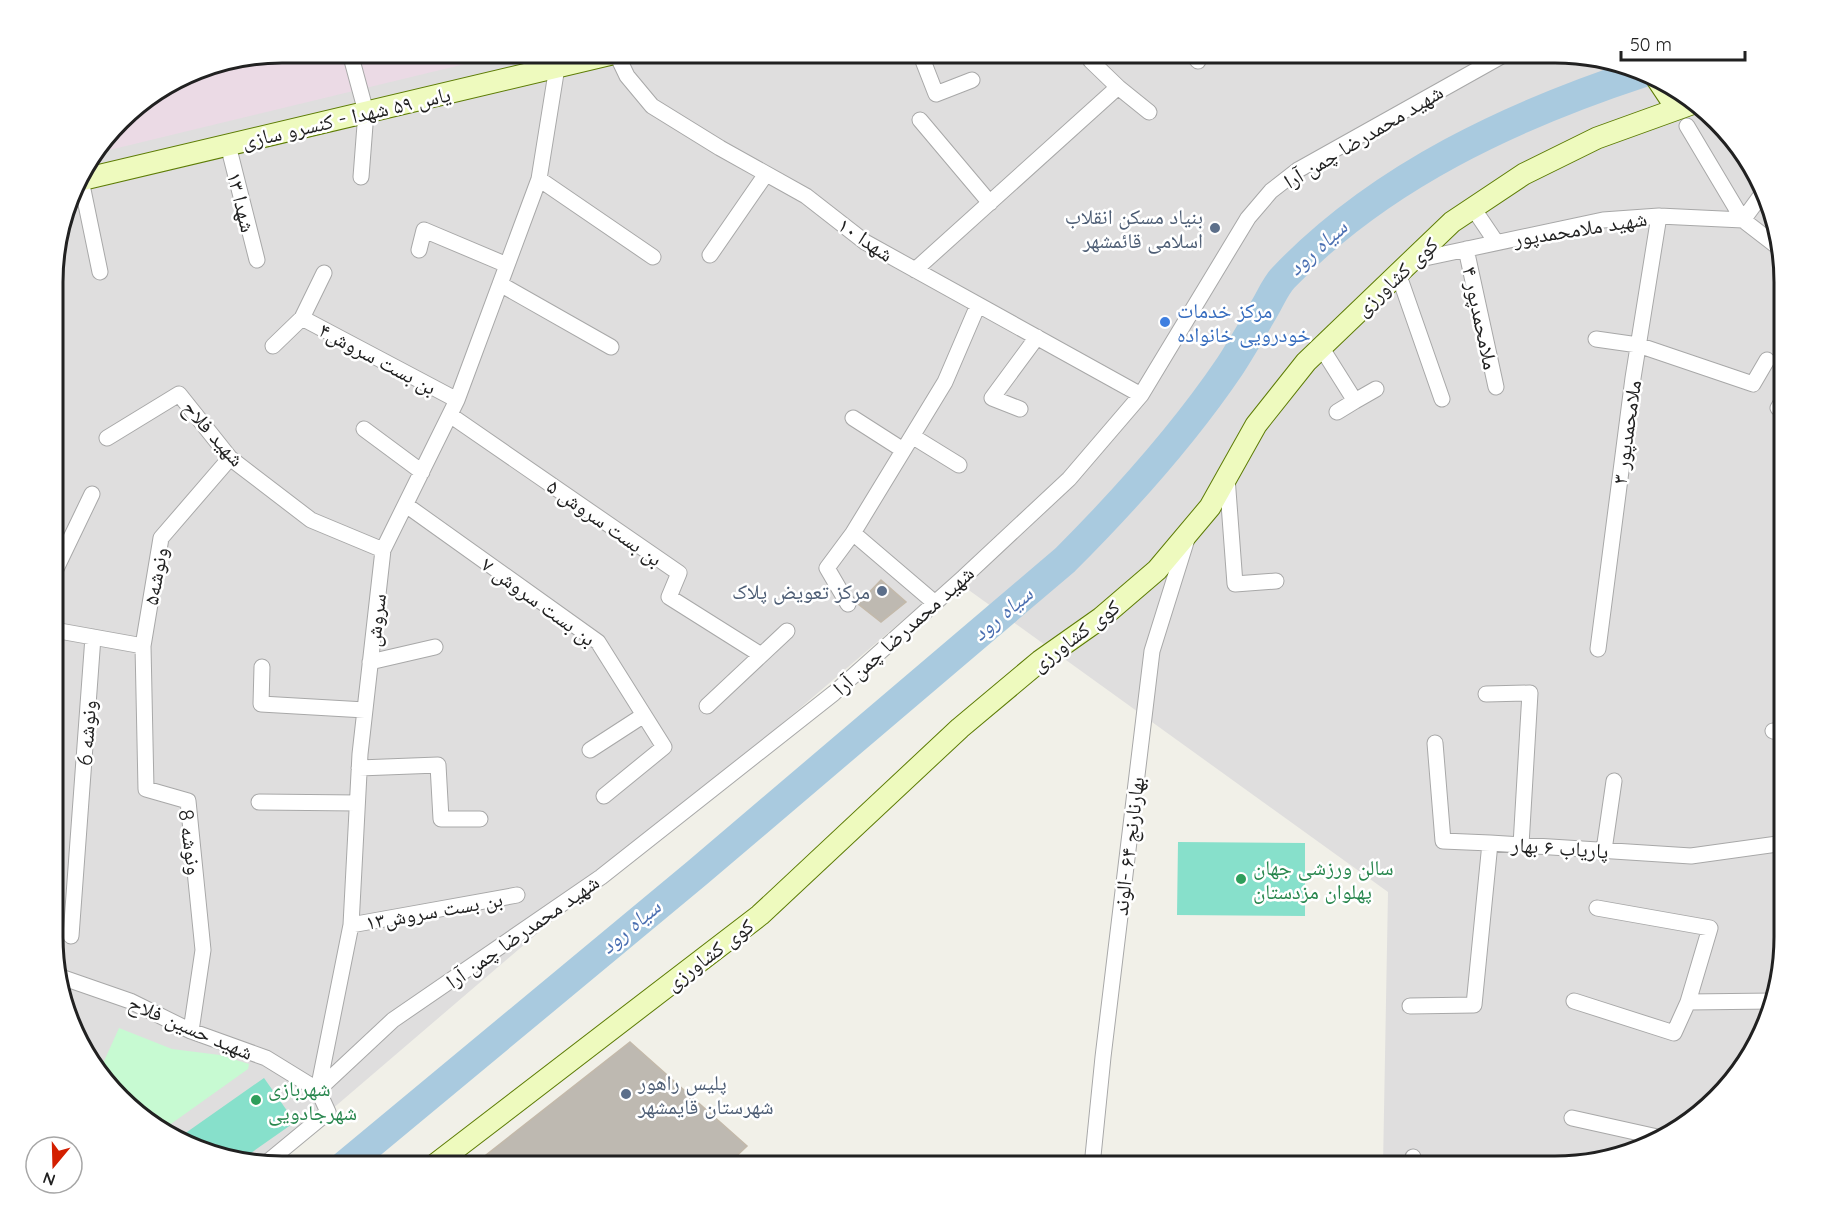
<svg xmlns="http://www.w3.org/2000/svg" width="1837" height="1219" viewBox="0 0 1837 1219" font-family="Quicksand,'Noto Naskh Arabic',sans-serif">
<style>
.residential{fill:#dfdede}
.industrial{fill:#ebdae5}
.park{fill:#c7fad2}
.pitch{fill:#87e0cb}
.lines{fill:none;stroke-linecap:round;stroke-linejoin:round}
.river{stroke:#a9cadf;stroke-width:30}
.building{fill:#beb9b1;stroke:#c3b9aa;stroke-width:1.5}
.street-casing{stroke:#a8a8a8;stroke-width:17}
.secondary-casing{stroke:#5d7c05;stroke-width:23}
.street{stroke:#fff;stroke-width:15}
.secondary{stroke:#eefabe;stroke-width:21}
.service-dot{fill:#5c6f8a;stroke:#fff;stroke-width:2}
.shop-dot{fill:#3f7fe0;stroke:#fff;stroke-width:2}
.leisure-dot{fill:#2e9e5b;stroke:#fff;stroke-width:2}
.labels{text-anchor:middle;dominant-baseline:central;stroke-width:5;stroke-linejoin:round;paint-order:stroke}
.street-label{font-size:21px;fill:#212121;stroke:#fff}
.service-label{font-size:21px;fill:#4e5e75;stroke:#fff;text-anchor:end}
.shop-label{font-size:21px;fill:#366cbe;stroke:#fff;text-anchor:start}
.leisure-label{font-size:21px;fill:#27864d;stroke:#fff;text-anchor:start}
.water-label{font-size:22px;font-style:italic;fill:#4c70b2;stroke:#fff}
.rim{fill:none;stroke:#212121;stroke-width:3}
</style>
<rect width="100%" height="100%" fill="#f1f0e8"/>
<path class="residential" d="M 282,53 L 1556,53 L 1629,65 L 1683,91 L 1754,167 L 1784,267 L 1784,952 L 1772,1011 L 1746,1065 L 1670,1136 L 1570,1166 L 1383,1166 L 1388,892 L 952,578 L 268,1164 L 208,1154 L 154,1128 L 83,1052 L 54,967 L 54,252 L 76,180 L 130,110 L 194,70 Z"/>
<path class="industrial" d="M 282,53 L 462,53 L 465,64 L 97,153 L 130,110 L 194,70 Z"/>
<path class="park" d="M 119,1028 L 172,1049 L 220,1055 L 249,1064 L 248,1069 L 161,1131 L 154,1128 L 100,1070 Z"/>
<path class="pitch" d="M 1178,842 L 1305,843 L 1305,916 L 1177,915 Z
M 264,1078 L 295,1122 L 241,1160 L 208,1154 L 177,1139 Z"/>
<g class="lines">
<path class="river" d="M 344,1166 L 697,873 L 1065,560 C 1125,500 1182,437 1230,366 C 1243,346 1255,325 1267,304 C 1272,295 1277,284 1284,277 C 1381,176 1513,115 1644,72"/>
</g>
<path class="building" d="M 881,580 L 906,602 L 881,622 L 858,604 Z
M 630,1042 L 747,1146 L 726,1166 L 472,1166 Z"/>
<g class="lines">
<defs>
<path id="street" d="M 350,53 L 366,112 L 361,177
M 616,53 L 627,76 L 652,106 L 720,148 L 806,196 L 865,242 L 1141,395
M 920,53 L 936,94 L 972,80
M 1191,53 L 1198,61
M 1091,61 L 1118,87
M 920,120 L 990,203
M 1687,126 L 1743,220
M 228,145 L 257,260
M 539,179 L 653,257
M 81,180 L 100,272
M 1473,208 L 1496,242
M 1743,220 L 1762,194
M 1466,249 L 1496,387
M 419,250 L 424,230 L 507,265
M 710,255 L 766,174
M 1411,261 L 1603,220 L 1659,216 L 1743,220 L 1778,247
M 915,270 L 1118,87 L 1149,112
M 1398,273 L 1442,399
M 500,284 L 611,347
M 302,318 L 324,273
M 1596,339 L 1638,345 L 1753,384 L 1767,360
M 273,346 L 302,318 L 457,400
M 1321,347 L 1355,401 L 1376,389
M 1778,408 L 1784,398
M 1020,409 L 992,398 L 1037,337
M 1337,412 L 1355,401
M 450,415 L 679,573 L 669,597 L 761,655
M 853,418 L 903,450
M 364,429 L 422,472
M 912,436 L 959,465
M 107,438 L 179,394 L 230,458 L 311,520 L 383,550
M 1227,477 L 1235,584 L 1276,581
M 406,505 L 598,642 L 664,747 L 604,796
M 54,573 L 92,494
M 935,603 L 853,533 L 945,382 L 978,305
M 848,604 L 827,568 L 853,533
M 54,630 L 143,646
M 1598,649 L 1633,378 L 1659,216
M 370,662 L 435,647
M 262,667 L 261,704 L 365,710
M 1486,694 L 1530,693 L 1521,845
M 707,706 L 787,631
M 1773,731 L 1784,733
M 1435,743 L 1443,841 L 1490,843
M 590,750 L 644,715
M 359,768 L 438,765 L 441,819 L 480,819
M 259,802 L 357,803
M 1604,850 L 1614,781
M 1597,908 L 1710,928 L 1688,1002
M 351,925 L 517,895
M 71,936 L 93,637
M 58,976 L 130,1001 L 191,1031 L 266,1058 L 318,1090 L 351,925 L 360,754 L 383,550 L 457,400 L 539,179 L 557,67
M 1574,1001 L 1674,1033 L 1688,1002 L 1774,1001
M 1410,1006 L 1474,1005 L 1490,843 L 1691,856 L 1784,843
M 191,1031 L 203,950 L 188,801 L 146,789 L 143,646 L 161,538 L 230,458
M 1572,1118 L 1662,1138
M 265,1164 L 328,1112 L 318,1090 L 393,1020 L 601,877 L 834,693 L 964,577 L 1069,479 L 1141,395 L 1248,218 L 1271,191 L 1298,170 L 1507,53
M 1092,1166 L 1103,1057 L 1152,651 L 1187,539
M 1412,1166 L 1413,1157"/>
<path id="secondary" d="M 1657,79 L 1671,100
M 76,181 L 616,53
M 433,1166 L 760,915 L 960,728 L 1040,661 L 1101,618 L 1157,570 L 1210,507 L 1256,425 L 1306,362 L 1452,222 L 1524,174 L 1597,138 L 1694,103"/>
</defs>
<use href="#street" class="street-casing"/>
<use href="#secondary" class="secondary-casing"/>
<use href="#street" class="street"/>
<use href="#secondary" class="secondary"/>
</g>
<g class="service-dot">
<circle cx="1215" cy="228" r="6"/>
<circle cx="882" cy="591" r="6"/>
<circle cx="626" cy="1094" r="6"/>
</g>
<circle class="shop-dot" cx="1165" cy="322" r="6"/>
<g class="leisure-dot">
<circle cx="1241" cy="879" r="6"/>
<circle cx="256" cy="1100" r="6"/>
</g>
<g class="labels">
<g class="street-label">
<text transform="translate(346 117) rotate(-13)">یاس ۵۹ شهدا - کنسرو سازی</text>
<text transform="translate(1363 136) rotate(-31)">شهید محمدرضا چمن آرا</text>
<text transform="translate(242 202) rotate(76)">شهدا ۱۳</text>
<text transform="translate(1580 228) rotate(-9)">شهید ملامحمدپور</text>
<text transform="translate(866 239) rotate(34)">شهدا ۱۰</text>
<text transform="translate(1396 276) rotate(-43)">کوی کشاورزی</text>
<text transform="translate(1481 318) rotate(78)">ملامحمدپور ۴</text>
<text transform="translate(378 358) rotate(28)">بن بست سروش۴</text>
<text transform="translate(1626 432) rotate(-82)">ملامحمدپور ۳</text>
<text transform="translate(214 433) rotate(48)">شهید فلاح</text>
<text transform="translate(605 522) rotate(35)">بن بست سروش ۵</text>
<text transform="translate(155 576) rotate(-80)">ونوشه۵</text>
<text transform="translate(539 601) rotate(36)">بن بست سروش ۷</text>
<text transform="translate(375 620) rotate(-83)">سروش</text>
<text transform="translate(903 630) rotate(-42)">شهید محمدرضا چمن آرا</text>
<text transform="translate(1075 635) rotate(-37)">کوی کشاورزی</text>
<text transform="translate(86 733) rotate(-86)">ونوشه 6</text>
<text transform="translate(191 842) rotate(82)">ونوشه 8</text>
<text transform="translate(1128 846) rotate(-83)">بهارنارنج ۶۴ -الوند</text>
<text transform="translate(1560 847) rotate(4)">پاریاب ۶ بهار</text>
<text transform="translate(434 910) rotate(-10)">بن بست سروش۱۳</text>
<text transform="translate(522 931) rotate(-35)">شهید محمدرضا چمن آرا</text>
<text transform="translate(709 954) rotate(-37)">کوی کشاورزی</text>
<text transform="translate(191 1027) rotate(23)">شهید حسین فلاح</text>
</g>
<g class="service-label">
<text x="1203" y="216">بنیاد مسکن انقلاب<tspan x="1203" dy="24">اسلامی قائمشهر</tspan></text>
<text x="870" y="591">مرکز تعویض پلاک</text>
<text x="638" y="1082" text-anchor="start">پلیس راهور<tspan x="638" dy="24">شهرستان قایمشهر</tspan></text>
</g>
<g class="shop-label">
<text x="1177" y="310">مرکز خدمات<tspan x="1177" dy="24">خودرویی خانواده</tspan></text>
</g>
<g class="leisure-label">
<text x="1253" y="867">سالن ورزشی جهان<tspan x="1253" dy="24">پهلوان مزدستان</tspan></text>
<text x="268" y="1088">شهربازی<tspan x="268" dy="24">شهرجادویی</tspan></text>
</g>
<g class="water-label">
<text transform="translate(1317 247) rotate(-42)">سیاه رود</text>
<text transform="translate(1002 613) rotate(-40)">سیاه رود</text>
<text transform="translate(630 926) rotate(-40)">سیاه رود</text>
</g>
</g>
<path d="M0 0H1837V1219H0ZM282 63H1555A219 219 0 0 1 1774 282V937A219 219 0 0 1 1555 1156H282A219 219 0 0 1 63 937V282A219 219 0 0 1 282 63Z" fill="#fff" fill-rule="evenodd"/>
<path class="rim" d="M282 63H1555A219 219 0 0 1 1774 282V937A219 219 0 0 1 1555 1156H282A219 219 0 0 1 63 937V282A219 219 0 0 1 282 63Z"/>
<g transform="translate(54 1165) rotate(199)"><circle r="28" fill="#ffffff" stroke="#a6a6a6" stroke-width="1.5"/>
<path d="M0-4.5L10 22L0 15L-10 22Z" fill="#d31f00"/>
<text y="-9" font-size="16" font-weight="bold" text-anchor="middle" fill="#212121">N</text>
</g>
<path d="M1621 51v9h124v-9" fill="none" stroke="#212121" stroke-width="3"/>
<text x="1630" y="51" font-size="18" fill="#212121" stroke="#ffffff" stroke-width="4.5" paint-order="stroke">50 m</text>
</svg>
